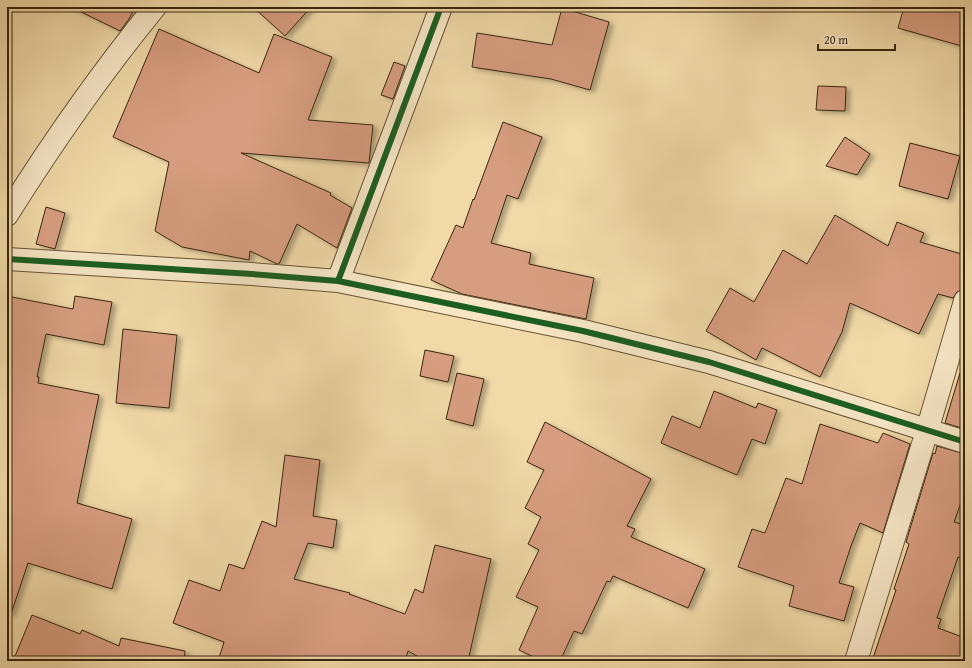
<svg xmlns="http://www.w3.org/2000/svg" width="972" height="668" viewBox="0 0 972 668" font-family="'Gentium Book Plus',serif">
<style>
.building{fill:#d79d80;stroke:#39260e;filter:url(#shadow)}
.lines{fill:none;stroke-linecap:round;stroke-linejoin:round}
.minor-casing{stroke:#675334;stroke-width:24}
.minor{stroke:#f6e6c6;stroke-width:22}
.cycleway-casing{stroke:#f6e6c6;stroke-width:8}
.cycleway{stroke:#1b5e20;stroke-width:6}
</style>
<defs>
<filter id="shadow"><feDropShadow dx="4.5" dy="2.5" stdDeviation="2" flood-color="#0004"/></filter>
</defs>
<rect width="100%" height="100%" fill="#f1d9a8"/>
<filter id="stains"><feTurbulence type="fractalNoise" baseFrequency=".005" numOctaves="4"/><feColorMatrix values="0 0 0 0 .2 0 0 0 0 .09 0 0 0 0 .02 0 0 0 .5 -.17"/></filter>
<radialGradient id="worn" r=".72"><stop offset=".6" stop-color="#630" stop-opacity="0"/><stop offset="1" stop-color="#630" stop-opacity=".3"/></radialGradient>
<path class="building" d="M 71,7 L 135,7 L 129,19 L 120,31 Z
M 253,7 L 311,7 L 285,36 Z
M 904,7 L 965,7 L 965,47 L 898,28 Z
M 562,8 L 609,22 L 590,90 L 551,79 L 472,67 L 477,33 L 552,45 Z
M 159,29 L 259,73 L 274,34 L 332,57 L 308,120 L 373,125 L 369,163 L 241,153 L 331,193 L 330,195 L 352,208 L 337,248 L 297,224 L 279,264 L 277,264 L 250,251 L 249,260 L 182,247 L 155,231 L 169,162 L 113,137 Z
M 394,62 L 405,66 L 393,99 L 381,95 Z
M 818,86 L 846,87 L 845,111 L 816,110 Z
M 503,122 L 542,137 L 518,199 L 507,195 L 491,243 L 531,253 L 529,264 L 594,278 L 586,319 L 462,294 L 431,280 L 456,225 L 463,228 L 473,199 L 474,200 Z
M 845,137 L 870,154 L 857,175 L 826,166 Z
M 910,143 L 960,156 L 948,199 L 899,186 Z
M 46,207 L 65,213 L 55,249 L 36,244 Z
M 835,215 L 888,246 L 897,222 L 924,233 L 920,242 L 965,255 L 965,289 L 957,292 L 953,298 L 938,294 L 919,334 L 850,303 L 842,332 L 820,377 L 762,348 L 756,360 L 706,331 L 730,288 L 754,302 L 783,250 L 807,264 Z
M 7,296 L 73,309 L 75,296 L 112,302 L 104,345 L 46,334 L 37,377 L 39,377 L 38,383 L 99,395 L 77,503 L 132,519 L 112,589 L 28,563 L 11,614 L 7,613 Z
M 123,329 L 177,335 L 169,408 L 116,403 Z
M 425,350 L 454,356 L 448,382 L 420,376 Z
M 457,373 L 484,379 L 473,426 L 446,419 Z
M 960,373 L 965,374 L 965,429 L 945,423 Z
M 714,391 L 756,408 L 758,403 L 777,410 L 765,444 L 752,439 L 737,475 L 661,443 L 672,416 L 700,428 Z
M 545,422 L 651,479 L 627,526 L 635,529 L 631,537 L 705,569 L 688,608 L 613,576 L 610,582 L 607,581 L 582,634 L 574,631 L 560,661 L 542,661 L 519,650 L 538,607 L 516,597 L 539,550 L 528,544 L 541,517 L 525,508 L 544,470 L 527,462 Z
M 820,424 L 878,443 L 883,433 L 910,444 L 883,533 L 860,523 L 851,546 L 839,583 L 854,587 L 844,621 L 789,606 L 794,586 L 738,567 L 752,529 L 765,533 L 786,478 L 802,484 Z
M 937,446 L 965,454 L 965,492 L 954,522 L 965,525 L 965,559 L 958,557 L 937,618 L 941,619 L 938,628 L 965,638 L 965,661 L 872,661 L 896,590 L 894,589 L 909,544 L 906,542 L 933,453 L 935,454 Z
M 285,455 L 320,460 L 313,516 L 337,520 L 333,548 L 308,543 L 294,579 L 350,593 L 349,594 L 405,614 L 415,589 L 423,593 L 435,545 L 491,559 L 468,661 L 426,661 L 408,651 L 405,661 L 218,661 L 224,642 L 173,623 L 189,580 L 220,591 L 229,564 L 244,569 L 262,521 L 276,527 Z
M 32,615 L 80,634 L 82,630 L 119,646 L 121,638 L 185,651 L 184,661 L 13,661 Z"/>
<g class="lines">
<defs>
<path id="minor" d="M 7,215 C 52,143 101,73 155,7
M 7,259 L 252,274 L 338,281 L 583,331 L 709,362 L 965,442
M 338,281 L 441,7
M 856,661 L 927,431 L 965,301"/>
</defs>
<use href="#minor" class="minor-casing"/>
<use href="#minor" class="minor"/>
<defs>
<path id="cycleway" d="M 7,259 L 252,274 L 338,281 L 583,331 L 709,362 L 965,442
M 338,281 L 441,7"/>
</defs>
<use href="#cycleway" class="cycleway-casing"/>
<use href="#cycleway" class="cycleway"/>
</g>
<rect width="972" height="668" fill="none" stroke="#f1d9a8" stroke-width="24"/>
<rect x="8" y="8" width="956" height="652" fill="none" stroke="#39260e" stroke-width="2"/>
<rect x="12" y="12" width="948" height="644" fill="none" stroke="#39260e"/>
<path d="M818 44v6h77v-6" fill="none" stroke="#39260e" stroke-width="2"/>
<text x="824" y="44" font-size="12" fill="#39260e" stroke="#f6e6c6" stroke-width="3" paint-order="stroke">20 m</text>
<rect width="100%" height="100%" filter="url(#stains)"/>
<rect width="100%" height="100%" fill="url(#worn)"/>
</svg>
